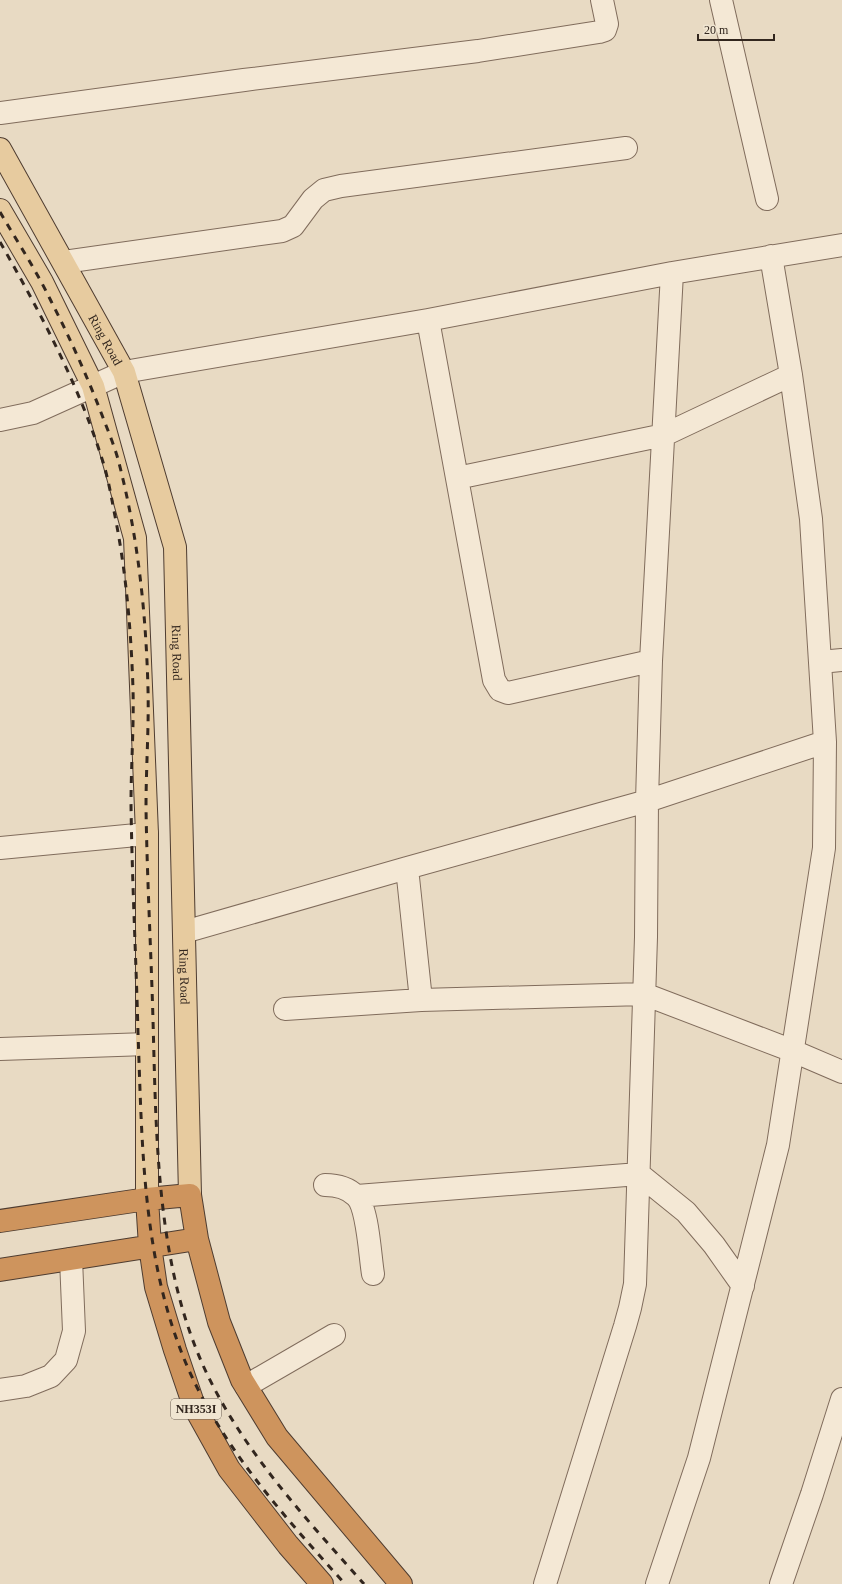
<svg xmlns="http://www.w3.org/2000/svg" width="842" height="1584" viewBox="0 0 842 1584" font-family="'Times New Roman',serif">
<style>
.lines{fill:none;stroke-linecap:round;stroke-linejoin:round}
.minor-casing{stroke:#806c5c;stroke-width:24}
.major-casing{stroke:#4e3c30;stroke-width:24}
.highway-casing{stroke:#4e3c30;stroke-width:24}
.minor{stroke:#f4e8d5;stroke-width:22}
.major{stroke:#e7cb9f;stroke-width:22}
.highway{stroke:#ce945d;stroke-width:22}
.rail{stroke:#32261e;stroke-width:3;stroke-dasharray:7 7;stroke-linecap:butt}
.labels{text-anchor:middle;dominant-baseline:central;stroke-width:3.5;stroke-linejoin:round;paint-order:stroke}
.shield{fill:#f0e5d1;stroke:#6b5f54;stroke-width:1}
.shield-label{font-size:12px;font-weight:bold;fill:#32261e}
.street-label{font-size:13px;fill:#32261e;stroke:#f0e5d1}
</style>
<rect width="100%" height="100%" fill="#e8dac3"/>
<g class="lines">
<defs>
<path id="minor" d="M 721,0 L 767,199
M 0,113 L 244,80 L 478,51 L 599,32 L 605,30 L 607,24 L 602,0
M 64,262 L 282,231 L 293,226 L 313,199 L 324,190 L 341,186 L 626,148
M 428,320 L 494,680 L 500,690 L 508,693 L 651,661
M 0,420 L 33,413 L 124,372 L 428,320 L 672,273 L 842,245
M 457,478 L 664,435 L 791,375
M 820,662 L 842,660
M 825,742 L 647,801 L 407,868 L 421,1000 L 644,994 L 793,1051 L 842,1072
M 0,848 L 147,834
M 184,932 L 407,868
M 285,1009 L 421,1000
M 0,1049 L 147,1044
M 325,1185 C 336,1185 348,1188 356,1196 C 368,1207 370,1257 373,1274
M 357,1196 L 639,1174 L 686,1212 L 714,1245 L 743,1286
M 246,1386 L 334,1335
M 0,1390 L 26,1386 L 51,1376 L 66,1360 L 74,1331 L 71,1259
M 545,1584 L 625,1326 L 630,1308 L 635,1284 L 646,937 L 647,801 L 651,661 L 672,273
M 657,1584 L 699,1458 L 778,1145 L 824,848 L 825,742 L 811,519 L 791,375 L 771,256
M 781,1584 L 812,1494 L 842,1399"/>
<g id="major">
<path id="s1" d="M 0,149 L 124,372 L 175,547 L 190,1195"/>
<path d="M 0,210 L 42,282 L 93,386 L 135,538 L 147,834 L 147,1199"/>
</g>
<path id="highway" d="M 147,1199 L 150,1246 L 156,1287 L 175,1350 L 194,1406 L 229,1469 L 288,1545 L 322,1584
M 0,1221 L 147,1199 L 190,1195 L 197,1239 L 219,1322 L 242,1380 L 277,1437 L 401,1584
M 0,1270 L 197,1239"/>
</defs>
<use href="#minor" class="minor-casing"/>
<use href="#major" class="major-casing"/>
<use href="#highway" class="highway-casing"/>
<use href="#minor" class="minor"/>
<use href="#major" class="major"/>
<use href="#highway" class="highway"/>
<path class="rail" d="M 0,212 C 17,241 36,270 51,301 C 70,338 87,376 102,415 C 108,431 115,447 119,463 C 138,537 146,613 148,689 C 149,728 146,767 146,807 C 147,878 151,949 153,1020 C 156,1126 156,1246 195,1346 C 230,1437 300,1512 364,1584
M 0,242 C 40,312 79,385 103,462 C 108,478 111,495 114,511 C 126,570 131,629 133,689 C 134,727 131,765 131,804 C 132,880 136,956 138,1033 C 142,1139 142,1250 181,1351 C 215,1440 282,1514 345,1584"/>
</g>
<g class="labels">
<rect class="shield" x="171" y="1399" width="50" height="20" rx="3"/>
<g class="shield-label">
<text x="196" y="1409">NH353I</text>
</g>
<g class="street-label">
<text stroke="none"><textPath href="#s1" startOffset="218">Ring Road</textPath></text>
<text stroke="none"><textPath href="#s1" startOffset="543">Ring Road</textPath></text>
<text stroke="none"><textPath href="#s1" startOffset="867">Ring Road</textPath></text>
</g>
</g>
<path d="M698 34v6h76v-6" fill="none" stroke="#32261e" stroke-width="2"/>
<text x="704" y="34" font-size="12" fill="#32261e" stroke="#f0e5d1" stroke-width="3" paint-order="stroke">20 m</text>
</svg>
